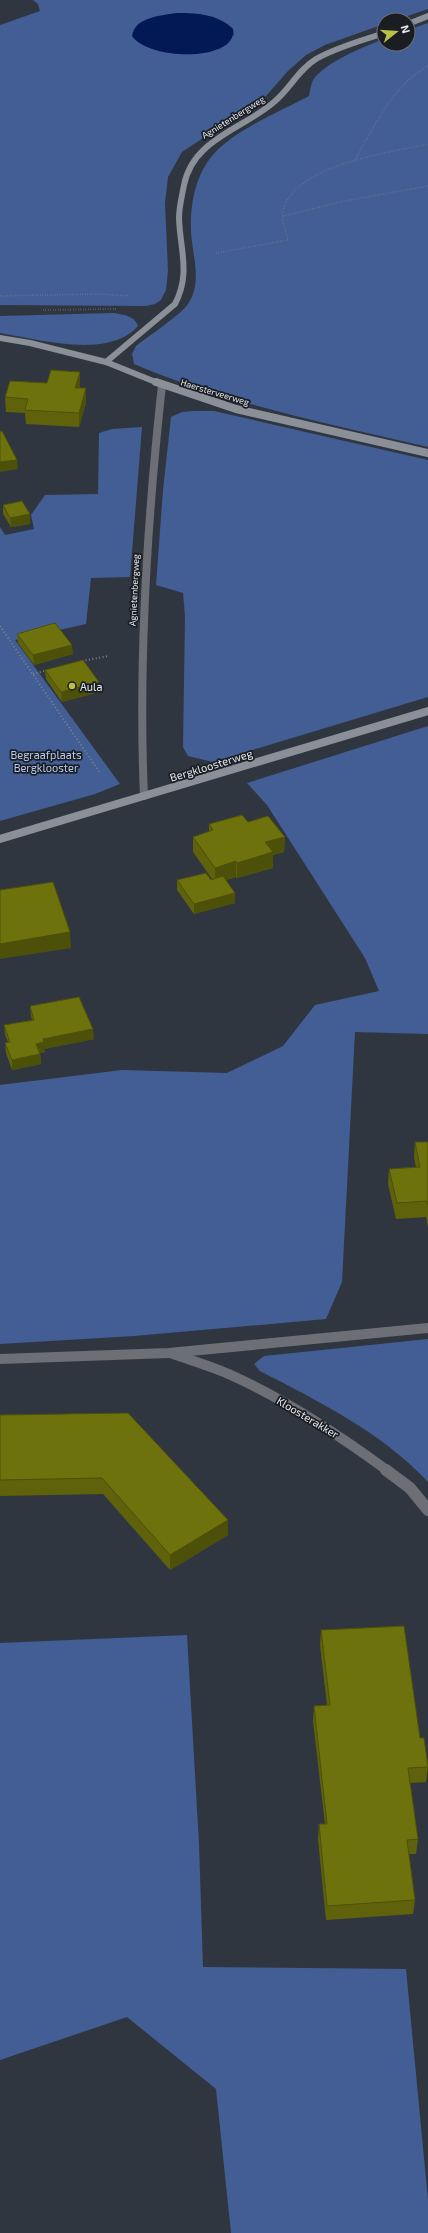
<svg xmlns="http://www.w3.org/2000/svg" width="428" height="2233" viewBox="0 0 428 2233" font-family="'Exo 2',sans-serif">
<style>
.green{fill:#425e95;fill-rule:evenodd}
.water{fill:#021955}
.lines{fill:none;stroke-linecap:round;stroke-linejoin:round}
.path-far1{stroke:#7d828b;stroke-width:1.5;stroke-dasharray:0.5 2;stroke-linecap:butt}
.path{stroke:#7d828b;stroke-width:2;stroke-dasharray:1 2.5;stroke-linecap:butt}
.street-far2{stroke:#6c6f75;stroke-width:8}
.street-far1{stroke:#6c6f75;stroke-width:10}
.street{stroke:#6c6f75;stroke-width:12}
.secondary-far1{stroke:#8a8f98;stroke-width:6}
.secondary{stroke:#8a8f98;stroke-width:8}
.wall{fill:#5f620b}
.shaded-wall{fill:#4d5009}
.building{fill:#6e720d;stroke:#4d5009}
.poi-dot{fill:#bac045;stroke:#1a1d22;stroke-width:1.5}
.labels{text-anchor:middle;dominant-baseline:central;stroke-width:3.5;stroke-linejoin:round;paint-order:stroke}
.far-street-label{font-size:9px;fill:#e6eaf1;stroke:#1a1d22}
.poi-label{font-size:11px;fill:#e6eaf1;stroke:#1a1d22;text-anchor:start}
.park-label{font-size:11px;fill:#b7cbf1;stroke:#1a1d22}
.street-label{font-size:11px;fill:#e6eaf1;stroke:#1a1d22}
</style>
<rect width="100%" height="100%" fill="#303640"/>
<path class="green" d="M 33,0 L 428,0 L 428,9 L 396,20 L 384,20 L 384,24 L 325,45 L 306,55 L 288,71 L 266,96 L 182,152 L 168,177 L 165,203 L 168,271 L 166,290 L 161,300 L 155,304 L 146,306 L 0,305 L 0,25 L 40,11 L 38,4 ZM 176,13 C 196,13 218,14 233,29 L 234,36 Z
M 428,23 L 428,447 C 330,424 228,404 134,364 L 132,354 L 136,346 C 147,337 182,314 188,304 C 203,282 192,255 191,231 C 190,206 195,176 212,156 C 234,130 279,112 309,96 C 310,91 311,84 313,80 C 324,63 365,46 384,39 L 384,44 L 408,44 L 408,30 Z
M 114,313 C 124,315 135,316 138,326 C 108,360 38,339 0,333 L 0,316 Z
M 194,411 L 214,411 L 428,460 L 428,697 L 213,762 L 188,756 L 183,747 L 185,616 L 183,593 L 156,585 L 163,490 L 171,417 L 182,412 Z
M 142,427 L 130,577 L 91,578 L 86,624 L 15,640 L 120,784 L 95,794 L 0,821 L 0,527 L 5,535 L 34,529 L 31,515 L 45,495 L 98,494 L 99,433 L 112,429 Z
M 428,726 L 428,1034 L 355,1032 L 342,1282 L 326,1319 L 134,1336 L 0,1344 L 0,1085 L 122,1070 L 227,1073 L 283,1046 L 315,1005 L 379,991 L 365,958 L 267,805 L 247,783 Z
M 428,1339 L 428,1482 C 383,1433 318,1401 260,1371 L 254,1364 L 264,1356 Z
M 187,1635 L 199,1844 L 203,1967 L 406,1969 L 428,2200 L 428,2233 L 231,2233 L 216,2089 L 127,2017 L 0,2060 L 0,1643 Z"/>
<path class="water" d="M 176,13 C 196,13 218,14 233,29 C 238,62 149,61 132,36 C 135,17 160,16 176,13 Z"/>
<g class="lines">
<path class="path-far1" d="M 355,160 C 374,127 393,85 428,66
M 283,216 L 345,201 L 428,186
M 216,253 L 288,240 C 286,230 280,217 284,207 C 300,164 388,153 428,144
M 0,296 L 100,294 L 131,296
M 43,310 L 116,309"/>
<path class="path" d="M 0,626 L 100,773
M 82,661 L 108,656
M 33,674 L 48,670"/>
<path class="street-far2" d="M 144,796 C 138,658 147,522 162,385"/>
<path class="street-far1" d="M 173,1354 C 193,1361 214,1367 233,1376 C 288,1401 339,1435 388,1471
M 0,1359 L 169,1353 L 428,1328"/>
<path class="street" d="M 386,1470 L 410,1488 L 428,1510"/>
<path class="secondary-far1" d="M 408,24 L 428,16
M 0,338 L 30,343 L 106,362 L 158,383
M 106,362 L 175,304 C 191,273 180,250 179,218 C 179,207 182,196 184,185 C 193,139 243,129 274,102 C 290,89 298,70 316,59 C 337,47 361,41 384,33"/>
<path class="secondary" d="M 156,382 L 236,409 L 428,453
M 0,839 L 428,711"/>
</g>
<path class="wall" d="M 80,372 L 80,388 L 86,403 L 79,427 L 26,424 L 25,413 L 6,412 L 5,397 Z
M 3,505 L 30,524 L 11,527 L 3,514 Z
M 17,634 L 73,654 L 34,665 L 18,643 Z
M 45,670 L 99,682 L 99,692 L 62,702 L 46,679 Z
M 248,822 L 285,837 L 284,852 L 273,855 L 273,868 L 237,878 L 236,877 L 226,880 L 235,893 L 235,903 L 194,914 L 177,890 L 177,880 L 212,879 L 193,852 L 193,837 L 209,832 L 209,824 Z
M 30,1006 L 94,1039 L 44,1049 L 45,1052 L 40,1053 L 41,1064 L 12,1070 L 6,1053 L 5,1043 L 8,1042 L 5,1035 L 4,1025 L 32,1020 L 31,1016 Z
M 415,1142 L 428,1142 L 428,1227 L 426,1217 L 396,1219 L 388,1184 L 389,1169 L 416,1167 L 414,1158 Z
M 0,1415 L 228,1535 L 170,1570 L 103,1494 L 0,1496 Z
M 321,1630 L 420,1738 L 428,1767 L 426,1782 L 410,1783 L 418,1839 L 416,1854 L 409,1854 L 415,1900 L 413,1914 L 326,1920 L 318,1839 L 319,1824 L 325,1824 L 313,1721 L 314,1706 L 327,1705 L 320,1645 Z"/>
<path class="shaded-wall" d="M 80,372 L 80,386 L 76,402 L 75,388 Z
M 86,388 L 86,403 L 79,427 L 79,413 Z
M 17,460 L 18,469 L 0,472 L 0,462 Z
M 30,514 L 30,524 L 11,527 L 10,518 Z
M 72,645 L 73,654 L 34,665 L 33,655 Z
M 99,682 L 99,692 L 62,702 L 61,692 Z
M 285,837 L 284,852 L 273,855 L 273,868 L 237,878 L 237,863 L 265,842 Z
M 236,861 L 236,877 L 215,883 L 215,868 Z
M 235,893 L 235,903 L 194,914 L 194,904 Z
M 70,932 L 71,948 L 0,959 L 0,944 Z
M 93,1029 L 94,1039 L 44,1049 L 45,1052 L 37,1054 L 36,1044 L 43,1039 Z
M 40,1054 L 41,1064 L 12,1070 L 12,1060 Z
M 228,1520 L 228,1535 L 170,1570 L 170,1555 Z"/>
<path class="building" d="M 51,370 L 80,372 L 75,388 L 86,388 L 79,413 L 25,410 L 28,399 L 5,397 L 10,381 L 47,383 Z
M 2,431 L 17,460 L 0,462 L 0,432 Z
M 22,501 L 30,514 L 10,518 L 3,505 Z
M 55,623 L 72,645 L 33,655 L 17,634 Z
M 83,660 L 99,682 L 61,692 L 45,670 Z
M 242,815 L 248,822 L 268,816 L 285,837 L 265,842 L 273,852 L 237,863 L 236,861 L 215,868 L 193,837 L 213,830 L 209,824 Z
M 206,873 L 211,880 L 223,876 L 235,893 L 194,904 L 177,880 Z
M 53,882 L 70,932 L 0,944 L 0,890 Z
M 79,997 L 93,1029 L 43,1039 L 44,1042 L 36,1044 L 40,1054 L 12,1060 L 5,1043 L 10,1042 L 4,1025 L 34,1020 L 30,1006 Z
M 415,1142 L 428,1142 L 428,1205 L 427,1201 L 397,1203 L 389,1169 L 420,1167 Z
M 128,1413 L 228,1520 L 170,1555 L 102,1478 L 0,1480 L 0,1415 Z
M 404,1626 L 420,1738 L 424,1738 L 428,1767 L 408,1768 L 418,1839 L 407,1840 L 415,1900 L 327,1906 L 319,1824 L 327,1824 L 314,1706 L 330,1705 L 321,1630 Z"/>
<circle class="poi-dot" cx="72" cy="686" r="4"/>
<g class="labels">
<g class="far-street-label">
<text transform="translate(233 117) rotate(-32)">Agnietenbergweg</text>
<text transform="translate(215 392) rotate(17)">Haersterveerweg</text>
<text transform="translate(134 590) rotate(-87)">Agnietenbergweg</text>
</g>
<g class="poi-label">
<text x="80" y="686">Aula</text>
</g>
<g class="park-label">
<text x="46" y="754">Begraafplaats<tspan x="46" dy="13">Bergklooster</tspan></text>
</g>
<g class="street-label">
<text transform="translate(211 765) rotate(-17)">Bergkloosterweg</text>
<text transform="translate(308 1417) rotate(31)">Kloosterakker</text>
</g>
</g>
<g transform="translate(396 32) rotate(73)"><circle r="19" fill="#1a1d22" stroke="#6c6f75"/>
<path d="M0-3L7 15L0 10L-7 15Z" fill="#bac045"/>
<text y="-6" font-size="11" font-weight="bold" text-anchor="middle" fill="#e6eaf1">N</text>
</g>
</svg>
